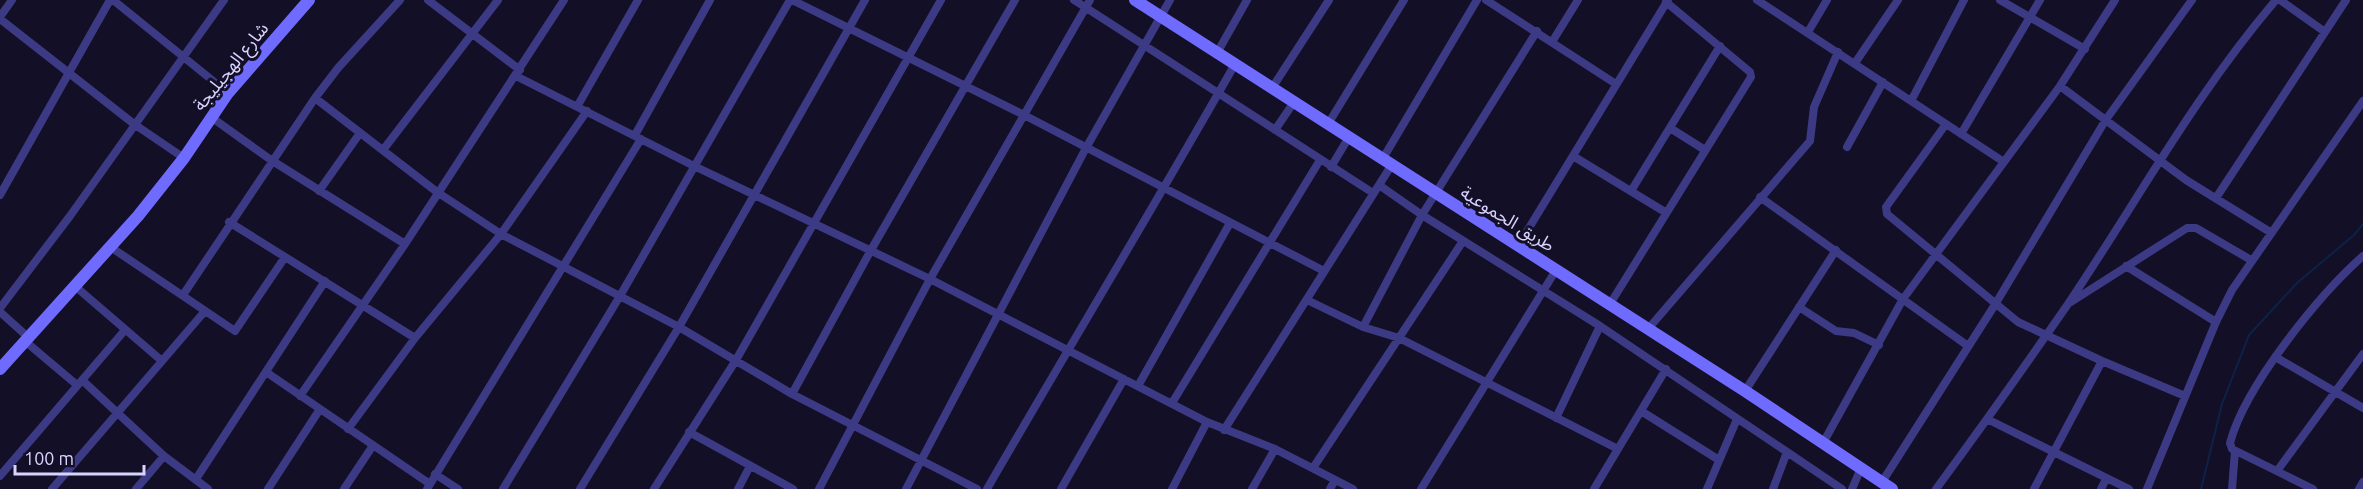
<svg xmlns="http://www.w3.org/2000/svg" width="2363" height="489" viewBox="0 0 2363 489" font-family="Ubuntu,'Noto Sans Arabic',sans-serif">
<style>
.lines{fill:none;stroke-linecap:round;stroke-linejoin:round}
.stream{stroke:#0c2248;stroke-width:2}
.street{stroke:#3d3a85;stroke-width:8}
.secondary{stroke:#6f6bff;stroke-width:12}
.labels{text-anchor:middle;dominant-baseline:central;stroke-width:6;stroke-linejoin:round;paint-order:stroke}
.street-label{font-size:18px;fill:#d9d4ff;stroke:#130f26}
</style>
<rect width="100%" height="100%" fill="#130f26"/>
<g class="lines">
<path class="stream" d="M 2201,489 L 2222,404 L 2249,335 L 2297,283 L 2354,235 L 2363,224"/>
<path class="street" d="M 113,0 L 228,93
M 428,0 L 520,70
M 792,0 L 1024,115 L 1324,271
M 1074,0 L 1373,193
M 1486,0 L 1616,84
M 1757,0 L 2004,162
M 2000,0 L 2085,49
M 2280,0 L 2325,32
M 0,17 L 12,0
M 0,19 L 134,124 L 184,158
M 1808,32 L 1827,0
M 1552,42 L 1578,0
M 1217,53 L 1247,0
M 1855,63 L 1898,0
M 516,76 L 694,166 L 930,279 L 1207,422 L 1275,449 L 1353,489
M 2060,86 L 2186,180 L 2270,232
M 1272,88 L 1329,0
M 315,98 L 437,192 L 501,234 L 679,327 L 792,394 L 977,489
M 1911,101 L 1964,0
M 578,105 L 638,0
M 211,117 L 271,160 L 405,244
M 1328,124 L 1404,0
M 1946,124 L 1886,207 L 1887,214 L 2018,322 L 2102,361 L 2185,396
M 1670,128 L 1705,150
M 1275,130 L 1294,102
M 1961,134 L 2040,0
M 635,135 L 710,0
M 1847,147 L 1883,82
M 383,150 L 498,0
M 1573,156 L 1665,212
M 1382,160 L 1477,0
M 1331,167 L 1349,137
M 1379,185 L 1422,215 L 1600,326 L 1842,489
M 319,191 L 360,133
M 1631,191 L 1720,46
M 0,195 L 110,0
M 1760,197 L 1968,346
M 2216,198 L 2346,0
M 229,222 L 415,338
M 1518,246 L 1668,0
M 112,248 L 235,331 L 285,257
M 2126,266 L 2216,322
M 76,287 L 162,361
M 183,295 L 315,98 L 338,68 L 400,0
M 1307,300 L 1363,327 L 1399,338 L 1618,449
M 2071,302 L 2187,228 L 2196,228 L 2251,260
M 1610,304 L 1751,77 L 1750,72 L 1666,2
M 1799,307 L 1836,331 L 1854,333 L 1879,345
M 0,308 L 70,216 L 224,0
M 0,312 L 29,338
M 1363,327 L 1422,215 L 1537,31
M 1648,329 L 1810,141 L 1814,107 L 1838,52
M 26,342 L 77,385
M 2277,358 L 2363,408
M 266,372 L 430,484
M 82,380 L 164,456 L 208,489
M 1138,386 L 1230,223
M 1745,391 L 1836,250
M 792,394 L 871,250 L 1015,0
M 300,396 L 405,244 L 564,0
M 1172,403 L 1320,160
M 1641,411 L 1719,460
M 1556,418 L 1600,326
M 1987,419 L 2129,489
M 348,429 L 415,338 L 501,234 L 587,111
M 1224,430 L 1391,166
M 689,432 L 793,489
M 1823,443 L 1903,299 L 2060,86 L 2115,0
M 1313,468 L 1463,241
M 2277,471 L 2363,354
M 435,474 L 458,489
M 0,476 L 125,330
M 196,479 L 325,281
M 1882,482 L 1996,303 L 2105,121 L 2192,0
M 52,489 L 205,311
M 136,489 L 164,456
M 268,489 L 320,409
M 344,489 L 372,447
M 427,489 L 641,139
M 503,489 L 620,296 L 790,0
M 580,489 L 679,327 L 865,0
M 654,489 L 736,360 L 941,0
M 738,489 L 750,466
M 819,489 L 930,279 L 1090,0
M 906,489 L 1086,148 L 1170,0
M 987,489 C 1069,347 1154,207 1235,64
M 1061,489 L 1124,379
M 1172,489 L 1207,422
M 1252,489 L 1275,449
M 1330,489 L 1335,480
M 1421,489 L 1556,270
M 1594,489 L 1666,369
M 1707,489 L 1737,419
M 1773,489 L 1787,452
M 1852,489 L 1861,468
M 1936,489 C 1981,428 2025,366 2068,304 C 2138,200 2194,96 2276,0
M 2034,489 L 2102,361
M 2101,489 L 2106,479
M 2147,489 L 2216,322 L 2232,290 L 2363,101
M 2232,489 L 2235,451
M 2313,489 L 2232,449 L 2230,443 C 2245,386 2319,295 2363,256
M 2359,489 L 2363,482"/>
<path class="secondary" d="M 1135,0 L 1745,391 L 1892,489
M 0,369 L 138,216 L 184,158 L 228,93 L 309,0"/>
</g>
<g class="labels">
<g class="street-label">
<text transform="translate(230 66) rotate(-51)">شارع الهجيليجة</text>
<text transform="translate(1508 218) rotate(32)">طريق الجموعية</text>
</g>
</g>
<path d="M15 465v9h129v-9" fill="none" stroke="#d9d4ff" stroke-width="3"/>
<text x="24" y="465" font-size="18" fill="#d9d4ff" stroke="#130f26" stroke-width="4.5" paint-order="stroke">100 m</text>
</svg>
